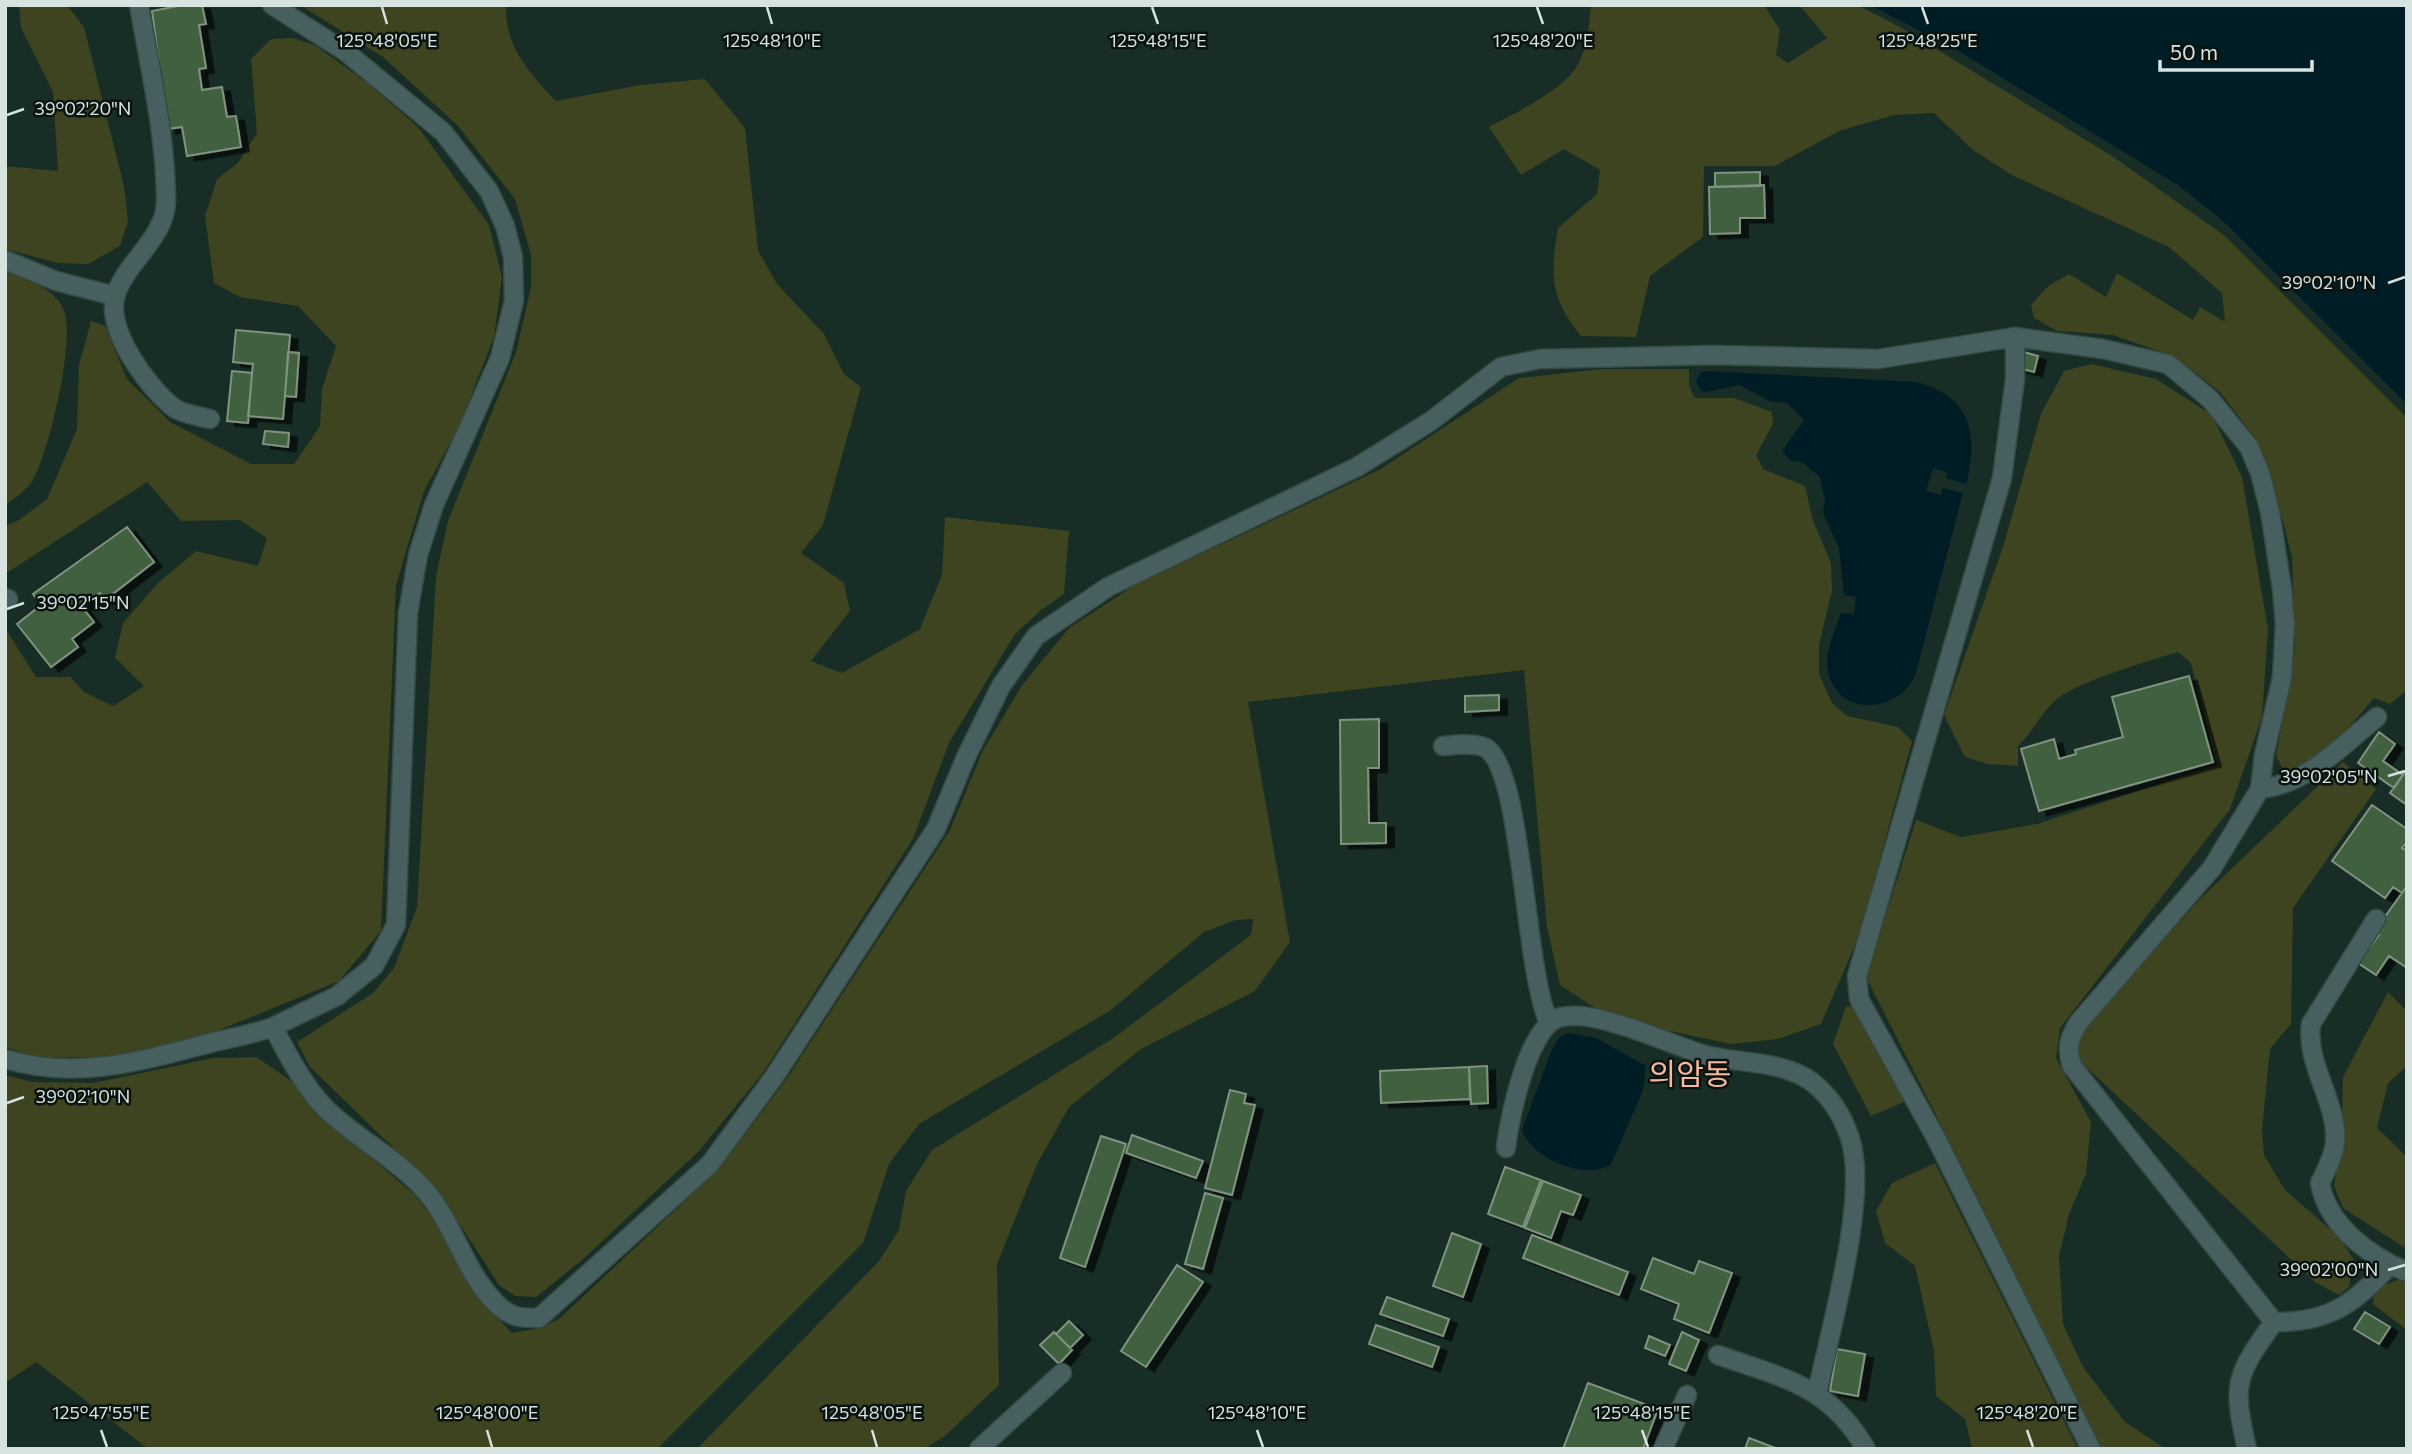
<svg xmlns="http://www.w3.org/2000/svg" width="2412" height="1454" viewBox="0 0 2412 1454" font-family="Commissioner,'Noto Sans KR',sans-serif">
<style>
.green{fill:#3d441f}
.water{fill:#001c25}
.building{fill:#3f603f;stroke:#819281;stroke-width:2;filter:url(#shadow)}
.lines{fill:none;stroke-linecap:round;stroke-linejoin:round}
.minor-casing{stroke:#364a43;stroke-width:21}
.minor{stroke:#47605f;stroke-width:18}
.ticks{fill:none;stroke:#d6e3de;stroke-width:2.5}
.labels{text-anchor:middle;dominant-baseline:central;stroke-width:5;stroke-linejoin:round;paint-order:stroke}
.quarter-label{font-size:30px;fill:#f6b89f;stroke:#0a1310}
.ticks-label{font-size:18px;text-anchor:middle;fill:#d6e3de;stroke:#0a1310;stroke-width:5;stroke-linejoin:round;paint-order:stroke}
</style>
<defs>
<filter id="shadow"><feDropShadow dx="8" dy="4.5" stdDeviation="0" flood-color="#0009"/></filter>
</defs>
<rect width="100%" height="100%" fill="#172d26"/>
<path class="green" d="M 19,5 L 67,5 L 84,27 L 124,186 L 128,221 L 120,246 L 88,264 L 58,263 L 5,249 L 5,166 L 58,171 L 53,92 L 21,28 Z
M 300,5 L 506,5 C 505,48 529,72 556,101 L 640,85 L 705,79 L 745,128 L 758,250 L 777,284 L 824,334 L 844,374 L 861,387 L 823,525 L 801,553 L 844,583 L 850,611 L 811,661 L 842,673 L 920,629 L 942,575 L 945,517 L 1069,531 L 1064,594 L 1040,611 L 1015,634 L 949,743 L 913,839 L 763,1073 L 698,1152 L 581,1261 L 536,1297 L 515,1296 L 499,1285 L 439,1192 L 310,1067 L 297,1042 L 373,993 L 394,968 L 417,907 L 436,576 L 448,521 L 516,352 L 531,287 L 531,255 L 515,199 L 458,126 L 383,57 Z
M 1591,5 L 1764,5 L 1780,30 L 1776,55 L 1788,63 L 1827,38 L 1799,5 L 1857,5 L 1900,27 L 2112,156 L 2225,236 L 2407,418 L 2407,690 L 2390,704 L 2374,698 C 2349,727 2322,762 2284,771 L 2276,756 L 2295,648 L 2292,557 L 2271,474 L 2255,438 L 2220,392 L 2175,357 L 2113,335 L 2057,331 L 2034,318 L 2031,305 L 2048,286 L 2069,274 L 2106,297 L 2117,273 L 2193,320 L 2200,307 L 2225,322 L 2222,293 L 2169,247 L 2012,175 L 1973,150 L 1934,113 L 1894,115 L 1839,131 L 1775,166 L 1704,166 L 1703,237 L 1650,276 L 1636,337 L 1581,336 C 1550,298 1550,275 1558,228 L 1597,194 L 1600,170 L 1564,149 L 1521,175 L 1489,127 C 1515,113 1558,93 1575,69 C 1587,51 1589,25 1591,5 Z
M 293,38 L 315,45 L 369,84 L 418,127 L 489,225 L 502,277 L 494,337 L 458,429 L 424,491 L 396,585 L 381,931 L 339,981 L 205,1036 L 162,1048 L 97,1057 L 38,1058 L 5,1047 L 5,628 L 36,677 L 71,677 L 84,692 L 113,706 L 144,686 L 115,658 L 123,623 L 157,584 L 196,551 L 258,566 L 267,538 L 240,520 L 181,521 L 147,482 L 5,574 L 5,526 L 19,520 L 47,499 L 77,429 L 79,365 L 91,321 L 105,326 L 127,379 L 170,422 L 251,464 L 294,464 L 320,426 L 322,389 L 336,346 L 298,306 L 240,297 L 214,283 L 205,216 L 217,179 L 238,163 L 257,133 L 251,59 L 271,39 Z
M 5,270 C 25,278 52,287 63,308 C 77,336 49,452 33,480 C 27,490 14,498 5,506 Z
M 2091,364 L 2156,379 L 2212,415 L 2242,477 L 2268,629 L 2262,717 L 2230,809 L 2060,1028 L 2056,1058 L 2091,1122 L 2086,1174 L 2069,1214 L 2059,1256 L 2063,1324 L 2083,1367 L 2125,1422 L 2166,1449 L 2097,1449 L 1980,1202 L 1866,977 L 1916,820 L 1961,837 L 2037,824 L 2217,765 L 2191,663 L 2178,652 C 2153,659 2072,684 2056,700 C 2040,714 2033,732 2018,746 L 2018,766 L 1988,764 L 1965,757 L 1944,715 L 2004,544 L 2041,414 L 2064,371 Z
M 1602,369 L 1689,369 L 1689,384 L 1694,398 L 1734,398 L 1772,412 L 1773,424 L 1756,455 L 1763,469 L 1805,486 L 1813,521 L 1831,563 L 1832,591 L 1819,645 L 1819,674 L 1832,703 L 1847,716 L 1898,727 L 1912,741 L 1859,936 L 1821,1024 L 1778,1039 L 1731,1044 L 1660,1029 L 1595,1008 L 1560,985 L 1547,927 L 1524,670 L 1248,702 L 1290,942 L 1255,991 L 1141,1049 L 1069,1107 L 1037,1164 L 997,1264 L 999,1385 L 945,1436 L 924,1449 L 697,1449 L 879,1261 L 899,1230 L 906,1191 L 932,1150 L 1112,1039 L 1251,935 L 1253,919 L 1236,920 L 1204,932 L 1111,1010 L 919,1124 L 889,1164 L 863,1243 L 657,1449 L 148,1449 L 36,1362 L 5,1383 L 5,1075 L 32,1082 L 93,1083 L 213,1058 L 256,1057 L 299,1086 L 318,1112 L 415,1195 L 443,1232 L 487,1307 L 512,1333 L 539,1328 L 559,1319 L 719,1169 L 785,1081 L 950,830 L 983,750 L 1023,684 L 1069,628 L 1135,585 L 1379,470 L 1519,378 Z
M 2343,762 L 2376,789 L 2293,908 L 2291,1024 L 2270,1049 L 2262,1130 L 2264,1155 L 2285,1190 L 2339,1237 L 2354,1260 L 2349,1287 L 2339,1295 L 2315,1282 L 2081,1062 L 2078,1042 L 2087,1025 L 2200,899 Z
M 2388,992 L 2407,1011 L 2407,1066 L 2388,1083 L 2377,1128 L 2407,1157 L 2407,1249 L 2343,1208 L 2334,1186 L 2342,1131 L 2343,1077 Z
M 1846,1006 L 1855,1007 L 1909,1100 L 1871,1116 L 1833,1044 Z
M 1935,1163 L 2078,1449 L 1972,1449 L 1965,1419 L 1936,1396 L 1934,1351 L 1915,1266 L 1885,1243 L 1876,1211 L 1892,1183 Z
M 2400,1279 L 2407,1283 L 2407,1330 L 2373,1304 L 2374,1289 Z"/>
<path class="water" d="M 1870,5 L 2407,5 L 2407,404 L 2223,221 L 2178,185 L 1957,50 Z
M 1707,371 L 1916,382 C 1971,396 1979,434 1966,484 L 1946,478 L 1947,472 L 1933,468 L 1926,491 L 1941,495 L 1943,488 L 1963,493 L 1915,676 C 1897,713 1839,718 1828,672 C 1824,652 1835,631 1841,613 L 1854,614 L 1856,597 L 1844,595 L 1839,548 L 1823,513 L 1825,500 L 1820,477 L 1802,462 L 1790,460 L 1782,451 L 1804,420 L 1787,403 L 1770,401 L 1739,385 L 1706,392 L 1701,391 L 1696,381 L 1701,372 Z
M 1568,1033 L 1596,1038 L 1646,1066 L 1643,1090 L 1611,1164 C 1587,1182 1529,1157 1522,1130 L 1552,1049 L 1559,1038 Z"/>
<path class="building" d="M 183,5 L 202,5 L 206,24 L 199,25 L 206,68 L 199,69 L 202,90 L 222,87 L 227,117 L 236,116 L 241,147 L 187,156 L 182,127 L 168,129 L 152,11 Z
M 1760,172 L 1760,186 L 1715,187 L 1715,173 Z
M 1764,185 L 1765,218 L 1740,218 L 1740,233 L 1710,234 L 1709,187 Z
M 236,330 L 290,335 L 283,419 L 248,416 L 253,364 L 233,362 Z
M 288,352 L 299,353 L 296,397 L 285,396 Z
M 2024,352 L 2038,356 L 2034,372 L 2019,368 Z
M 232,371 L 252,373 L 248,423 L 227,421 Z
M 265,431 L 289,433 L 288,447 L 263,444 Z
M 127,527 L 154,562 L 105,600 L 100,593 L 82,607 L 94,622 L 72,639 L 78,647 L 51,667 L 17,624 L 41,605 L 33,594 Z
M 2189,676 L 2213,762 L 2039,811 L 2021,749 L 2054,739 L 2059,759 L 2076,754 L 2075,750 L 2123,737 L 2112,697 Z
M 1499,695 L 1499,710 L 1465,712 L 1465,696 Z
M 1379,719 L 1379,768 L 1368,768 L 1369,823 L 1386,823 L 1386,843 L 1341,844 L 1340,720 Z
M 2379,732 L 2395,744 L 2383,761 L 2403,775 L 2394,788 L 2358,763 Z
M 2407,769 L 2407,805 L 2390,793 Z
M 2372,805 L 2407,829 L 2407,842 L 2402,848 L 2407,851 L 2407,886 L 2402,893 L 2393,887 L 2385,898 L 2332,861 Z
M 2407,886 L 2407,968 L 2389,956 L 2376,975 L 2358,963 L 2379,935 L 2374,932 Z
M 1487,1066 L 1488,1103 L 1471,1104 L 1469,1067 Z
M 1469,1067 L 1470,1099 L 1381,1103 L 1380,1071 Z
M 1230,1090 L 1246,1094 L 1244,1103 L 1255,1105 L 1232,1195 L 1205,1188 Z
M 1132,1135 L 1203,1161 L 1196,1178 L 1126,1153 Z
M 1101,1136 L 1126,1144 L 1085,1267 L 1060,1258 Z
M 1505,1167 L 1541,1180 L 1523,1227 L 1488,1214 Z
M 1543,1181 L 1581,1195 L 1573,1215 L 1561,1211 L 1551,1238 L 1525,1228 Z
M 1205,1193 L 1223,1198 L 1203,1269 L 1185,1264 Z
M 1452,1233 L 1481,1244 L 1463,1297 L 1433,1286 Z
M 1532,1235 L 1628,1272 L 1619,1295 L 1523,1258 Z
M 1653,1258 L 1694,1274 L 1699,1261 L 1732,1273 L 1709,1333 L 1674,1319 L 1679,1304 L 1641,1289 Z
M 1177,1265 L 1203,1282 L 1146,1367 L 1121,1351 Z
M 1387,1297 L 1449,1319 L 1443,1336 L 1380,1314 Z
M 2365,1312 L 2390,1327 L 2379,1344 L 2354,1329 Z
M 1069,1321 L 1083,1335 L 1070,1348 L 1056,1334 Z
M 1376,1325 L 1439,1347 L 1432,1367 L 1369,1344 Z
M 1054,1332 L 1072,1350 L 1059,1364 L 1040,1345 Z
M 1682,1332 L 1699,1340 L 1686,1371 L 1669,1364 Z
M 1649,1336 L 1670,1345 L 1665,1356 L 1645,1348 Z
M 1837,1349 L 1865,1354 L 1858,1396 L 1830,1391 Z
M 1588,1383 L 1658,1409 L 1643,1449 L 1563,1449 Z
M 1749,1438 L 1778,1449 L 1745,1449 Z"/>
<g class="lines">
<defs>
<path id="minor" d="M 139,5 C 150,69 166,136 166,201 C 166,237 127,261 116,294 C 104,328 148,388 174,408 C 183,414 199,416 210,419
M 272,5 L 346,52 L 443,132 L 489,191 L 505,226 L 513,257 L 514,301 L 500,358 L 434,505 L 418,555 L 408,613 L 396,925 L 374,966 L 337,996 L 273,1027
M 5,260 L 56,281 L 115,296
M 2015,337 L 2015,379 L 2002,478 L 1857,976 L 1859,999 L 1936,1138 L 2091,1449
M 5,598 L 8,599
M 1443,746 C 1456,745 1474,742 1486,748 C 1523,771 1524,969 1549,1023
M 2260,789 C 2308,784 2341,746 2377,717
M 2376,919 L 2311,1024 C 2305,1064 2338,1102 2335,1142 C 2334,1157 2326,1170 2320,1183 C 2328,1226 2368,1255 2407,1272
M 5,1059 C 75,1080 138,1062 206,1044 C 229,1038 251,1035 273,1027 C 288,1055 303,1085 325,1108 C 354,1137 393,1156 421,1186 C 454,1220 464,1275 500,1307 C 513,1318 522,1318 539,1318 L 710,1164 L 774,1077 L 936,829 L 966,757 L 1001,686 L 1036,636 L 1108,587 L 1357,467 L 1431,421 L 1501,367 L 1540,359 L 1714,355 L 1878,359 L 2015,337 L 2103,349 L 2168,364 L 2210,399 L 2249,447 L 2260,473 L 2270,512 L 2282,589 L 2285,624 L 2282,678 L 2264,755 L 2260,789 L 2212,868 L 2079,1022 C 2069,1038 2066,1047 2072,1066 L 2274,1322 C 2235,1376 2232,1383 2247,1449
M 1506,1148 C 1509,1119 1528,1028 1558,1018 C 1592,1006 1670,1045 1705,1055 C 1740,1064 1782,1060 1812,1082 C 1830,1096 1843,1117 1850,1138 C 1869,1198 1830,1329 1817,1394
M 2274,1322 C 2330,1323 2354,1303 2390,1265
M 1718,1355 C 1783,1378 1829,1385 1866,1449
M 979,1449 L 1062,1373
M 1663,1449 L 1687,1395"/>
</defs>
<use href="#minor" class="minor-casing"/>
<use href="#minor" class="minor"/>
</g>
<path class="ticks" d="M 382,7 L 387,24M 767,7 L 772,24M 1152,7 L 1158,24M 1537,7 L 1543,24M 1922,7 L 1928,24M 7,115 L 24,109M 2388,283 L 2405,277M 7,609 L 24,603M 2388,776 L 2405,771M 7,1103 L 24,1097M 2388,1270 L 2405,1265M 101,1430 L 107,1447M 487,1430 L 492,1447M 872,1430 L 877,1447M 1257,1430 L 1263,1447M 1642,1430 L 1648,1447M 2027,1430 L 2033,1447"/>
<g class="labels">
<g class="quarter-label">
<text x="1690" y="1072">의암동</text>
</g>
</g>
<g class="ticks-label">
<text x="772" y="47">125°48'10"E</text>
<text x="1158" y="47">125°48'15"E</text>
<text x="1543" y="47">125°48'20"E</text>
<text x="1928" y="47">125°48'25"E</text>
<text x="387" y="47">125°48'05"E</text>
<text x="83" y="115">39°02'20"N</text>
<text x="2329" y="289">39°02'10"N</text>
<text x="83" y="609">39°02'15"N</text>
<text x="2329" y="783">39°02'05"N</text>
<text x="83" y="1103">39°02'10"N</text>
<text x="2329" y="1276">39°02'00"N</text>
<text x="101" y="1419">125°47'55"E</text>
<text x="487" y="1419">125°48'00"E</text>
<text x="872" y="1419">125°48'05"E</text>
<text x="1257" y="1419">125°48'10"E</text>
<text x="1642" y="1419">125°48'15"E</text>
<text x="2027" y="1419">125°48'20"E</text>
</g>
<rect width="2412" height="1454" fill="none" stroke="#d6e3de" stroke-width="14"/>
<path d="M2160 60v10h152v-10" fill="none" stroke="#d6e3de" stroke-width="3.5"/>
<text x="2170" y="60" font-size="21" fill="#d6e3de" stroke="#0a1310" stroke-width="5" paint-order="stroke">50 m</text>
</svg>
